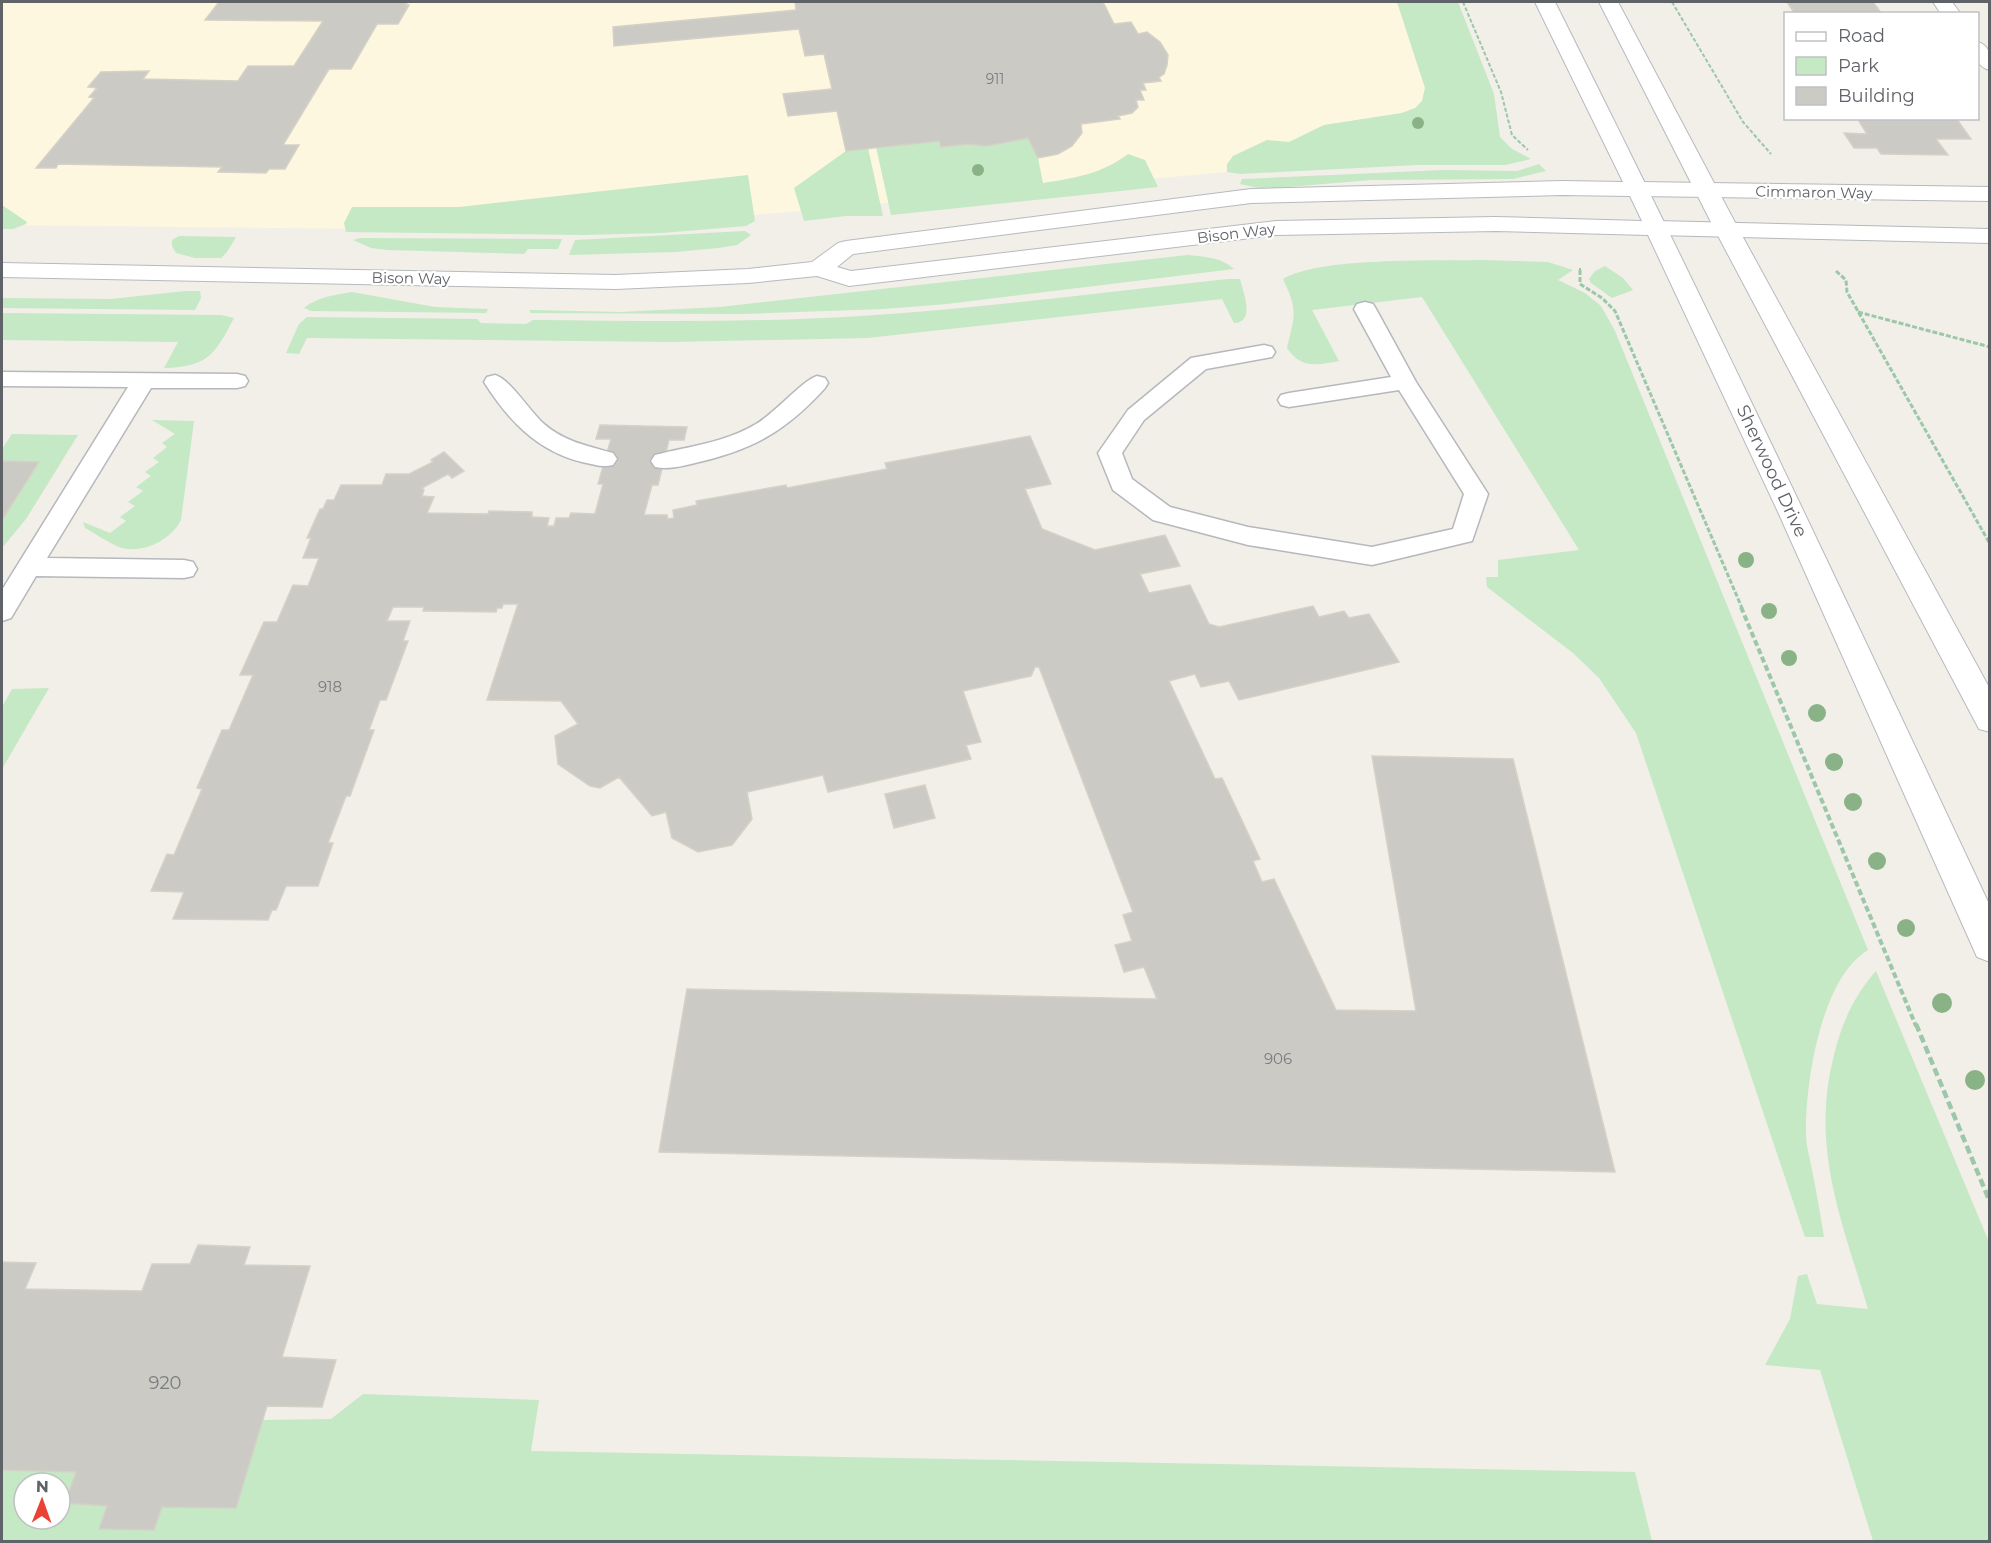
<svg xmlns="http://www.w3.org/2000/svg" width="1991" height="1543" viewBox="0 0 1991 1543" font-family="Montserrat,sans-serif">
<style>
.commercial{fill:#fef7e0}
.green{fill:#c5e8c5;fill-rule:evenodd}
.building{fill:#cccac5;stroke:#d6d1c6;stroke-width:1.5}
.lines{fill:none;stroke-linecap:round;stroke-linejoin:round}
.lane-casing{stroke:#b5b8bc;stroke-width:3}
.street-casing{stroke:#b5b8bc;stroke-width:2}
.secondary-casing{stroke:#b6babf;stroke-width:2}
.path-far3{stroke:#9cc7a9;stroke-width:2;stroke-dasharray:4 2;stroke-linecap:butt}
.path-far2{stroke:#9cc7a9;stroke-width:3;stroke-dasharray:5 2;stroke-linecap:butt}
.path-far1{stroke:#9cc7a9;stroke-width:4;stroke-dasharray:6 3;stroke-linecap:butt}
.path{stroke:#9cc7a9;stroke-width:4.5;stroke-dasharray:8 4;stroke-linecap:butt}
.lane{fill:#fff;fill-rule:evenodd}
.street{fill:#fff;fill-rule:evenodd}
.secondary{fill:#fff;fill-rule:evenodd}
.tree{fill:#89b387}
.labels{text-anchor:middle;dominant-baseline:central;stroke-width:4.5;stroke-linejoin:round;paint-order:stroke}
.far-number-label{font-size:14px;fill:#7a7d7f}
.far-street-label{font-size:15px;fill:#5f6368;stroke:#fff}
.number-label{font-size:15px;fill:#7a7d7f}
.street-label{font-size:18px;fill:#5f6368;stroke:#fff}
.near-number-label{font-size:18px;fill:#7a7d7f}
</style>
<rect width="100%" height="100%" fill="#f1efe8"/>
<path class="commercial" d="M 2,2 L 1397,2 L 1425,88 L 1422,101 L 1416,108 L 1402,113 L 1325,125 L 1289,142 L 1278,142 L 1227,164 L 1227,172 L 578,231 L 2,225 Z"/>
<path class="green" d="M 1397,2 L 1458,2 L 1494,94 L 1500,137 L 1512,149 L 1531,159 L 1505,165 L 1417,165 L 1240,174 L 1227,172 L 1227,164 L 1233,156 L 1267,140 L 1289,142 L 1324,125 L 1402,113 L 1415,108 L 1422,101 L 1425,88 Z
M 1028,138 L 1038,158 L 1043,183 C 1074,178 1102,174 1128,154 L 1145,160 L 1158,187 L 891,215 L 876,147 L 939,141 L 941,147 L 968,144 L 986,146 Z
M 868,148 L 883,216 L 846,216 L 804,221 L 794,188 L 846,151 Z
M 1539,164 L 1546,171 L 1513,179 L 1371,180 L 1263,189 L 1240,184 L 1242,179 L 1443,170 L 1517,171 Z
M 748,175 L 755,221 L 746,226 L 662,233 L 582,235 L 346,232 L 344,223 L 352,207 L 459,207 Z
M 2,205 L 27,222 L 26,224 L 13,229 L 2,229 Z
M 745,231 L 751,235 L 737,245 L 718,248 L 676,252 L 569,255 L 575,240 Z
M 179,236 L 236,237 L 227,252 L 221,258 L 195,258 L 176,253 L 172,246 L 172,240 Z
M 360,238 L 562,239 L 558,249 L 528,249 L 524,254 L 387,250 L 371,248 L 353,240 Z
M 1188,255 C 1205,257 1221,257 1234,269 L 947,304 L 883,309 L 741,314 L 530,313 L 530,310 L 621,312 L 720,307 Z
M 1480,260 L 1548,262 L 1573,270 L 1558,280 L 1585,293 L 1601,306 L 1615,331 L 1868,950 C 1821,978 1805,1083 1806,1134 C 1806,1144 1809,1155 1811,1165 C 1816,1189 1820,1213 1824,1237 L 1805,1237 L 1636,733 L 1599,678 L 1573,653 L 1487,587 L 1486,577 L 1498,577 L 1498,560 L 1579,550 L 1422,297 L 1312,310 L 1339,361 C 1317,365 1301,369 1287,348 C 1295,315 1298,310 1283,279 C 1319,257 1434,261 1480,260 Z
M 1605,266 L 1623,278 L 1633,290 L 1612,298 L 1591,283 L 1589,279 L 1595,271 Z
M 1228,279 L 1240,279 C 1243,292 1256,322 1234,323 L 1222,299 L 867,338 L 673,342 L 307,338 L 299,354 L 286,353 L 299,324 L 307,317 L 477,319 L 481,323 L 526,324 L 533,320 C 643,321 752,323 861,316 C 984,308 1106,292 1228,279 Z
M 185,291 L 200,291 L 201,298 L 195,310 L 2,308 L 2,298 L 111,299 Z
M 352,292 L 435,307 L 488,309 L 486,313 L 311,311 L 304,308 C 317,297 335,295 352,292 Z
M 2,313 L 221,315 L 234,318 C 215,354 208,367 164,368 L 178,342 L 2,340 Z
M 152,420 L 194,421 L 181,520 C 171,540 142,555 119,547 C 107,542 96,534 85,528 L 83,522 L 110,533 L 126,521 L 120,517 L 135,506 L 128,502 L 143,491 L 136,487 L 151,476 L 145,472 L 159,462 L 153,458 L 167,447 L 162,443 L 175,434 Z
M 12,434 L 78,435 L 26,519 L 2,548 L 2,520 L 38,463 L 2,461 L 2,449 Z
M 49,688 L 2,769 L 2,707 L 12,689 Z
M 1876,971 L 1989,1242 L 1989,1541 L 1873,1541 L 1820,1370 L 1765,1365 L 1790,1319 L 1798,1276 L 1807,1274 L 1817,1304 L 1868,1309 C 1842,1220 1810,1149 1834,1055 C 1842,1022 1854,996 1876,971 Z
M 363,1394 L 539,1400 L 531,1451 L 1635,1472 L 1652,1541 L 2,1542 L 2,1470 L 76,1472 L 65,1503 L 107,1506 L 99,1529 L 154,1530 L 162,1507 L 236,1508 L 263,1420 L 331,1419 ZM 24,1483 L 60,1483 L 60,1519 L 24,1519 Z"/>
<path class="building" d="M 219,2 L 408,2 L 405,5 L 409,5 L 398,24 L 377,24 L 351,69 L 329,69 L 283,145 L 299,145 L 285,169 L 269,169 L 266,173 L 218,172 L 222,167 L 58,164 L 56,168 L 36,168 L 94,98 L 89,97 L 97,88 L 88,87 L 101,72 L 149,71 L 143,79 L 238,81 L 248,66 L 294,66 L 323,21 L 205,20 Z
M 795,2 L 1103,2 L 1114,24 L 1131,22 L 1138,34 L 1147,32 L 1160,42 L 1168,55 L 1167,65 L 1164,74 L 1159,77 L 1161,81 L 1143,83 L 1146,90 L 1140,90 L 1144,100 L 1136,100 L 1138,107 L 1132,113 L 1118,116 L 1120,119 L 1081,124 L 1082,133 L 1072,146 L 1058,154 L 1038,158 L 1028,138 L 986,146 L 968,144 L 941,147 L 939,141 L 846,151 L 837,111 L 788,116 L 783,94 L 832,89 L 824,54 L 805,56 L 799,29 L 614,46 L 613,27 L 796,10 Z
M 1787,2 L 1873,2 L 1882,14 L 1795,14 Z
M 1857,118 L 1956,118 L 1971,139 L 1936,139 L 1948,155 L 1881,154 L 1877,148 L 1854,148 L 1844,133 L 1867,134 Z
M 600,425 L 687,427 L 684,440 L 669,440 L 658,485 L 652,485 L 644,515 L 667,515 L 668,519 L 674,518 L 673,510 L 697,505 L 696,501 L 786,485 L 787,488 L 887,469 L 885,463 L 1030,436 L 1051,484 L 1025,489 L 1042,529 L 1095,550 L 1165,535 L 1180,566 L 1140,574 L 1149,593 L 1190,585 L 1209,624 L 1219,627 L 1313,606 L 1319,617 L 1344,611 L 1349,618 L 1369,614 L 1399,662 L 1239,700 L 1229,681 L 1201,687 L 1195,674 L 1169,681 L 1215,779 L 1222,778 L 1260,859 L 1253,861 L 1262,882 L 1274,879 L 1336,1010 L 1416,1011 L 1372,756 L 1513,759 L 1615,1172 L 659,1152 L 687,989 L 1157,999 L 1144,967 L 1124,972 L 1115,945 L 1132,941 L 1123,915 L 1133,912 L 1039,667 L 1035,667 L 1031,676 L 963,691 L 981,742 L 966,745 L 971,759 L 828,792 L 823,775 L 747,792 L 752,819 L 732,845 L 698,852 L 672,838 L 666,812 L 652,816 L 619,777 L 600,788 L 590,786 L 558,764 L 555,736 L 578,724 L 561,701 L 487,700 L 518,604 L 503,604 L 502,608 L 497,608 L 496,612 L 423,611 L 424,607 L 393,607 L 387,621 L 410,621 L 403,641 L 408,641 L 386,700 L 380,700 L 369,730 L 374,730 L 350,796 L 346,796 L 328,843 L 333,843 L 318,886 L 286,886 L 276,910 L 272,910 L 268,920 L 173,919 L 184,892 L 151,891 L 167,854 L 174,855 L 202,789 L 197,788 L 222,730 L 229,730 L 253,675 L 240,675 L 264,622 L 277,622 L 293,585 L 308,586 L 319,558 L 303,558 L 311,538 L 307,538 L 320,509 L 323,509 L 327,500 L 334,500 L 341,485 L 382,485 L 386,474 L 409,474 L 433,462 L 431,460 L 444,452 L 464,471 L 452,478 L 448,474 L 422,488 L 424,490 L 422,496 L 434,497 L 427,513 L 488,514 L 489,511 L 532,512 L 532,517 L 549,518 L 547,526 L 554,526 L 556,518 L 569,518 L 571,513 L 595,514 L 603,484 L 598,484 L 611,439 L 596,439 Z
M 2,461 L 39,462 L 2,520 Z
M 925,785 L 935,818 L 894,828 L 885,794 Z
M 198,1245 L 250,1247 L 244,1265 L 310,1266 L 282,1357 L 336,1360 L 322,1407 L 267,1406 L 236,1508 L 162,1507 L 154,1530 L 99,1529 L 107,1506 L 65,1503 L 76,1472 L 2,1470 L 2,1262 L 36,1263 L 25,1289 L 142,1291 L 152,1264 L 190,1264 Z"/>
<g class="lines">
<defs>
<path id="lane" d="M 1365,302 L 1373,304 L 1376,309 L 1416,382 L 1488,494 L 1472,541 L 1372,565 L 1248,545 L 1153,520 L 1113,490 L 1098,453 L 1128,410 L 1191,358 L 1264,345 L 1272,347 L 1275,352 L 1272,357 L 1206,369 L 1144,420 L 1122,453 L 1132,479 L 1170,507 L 1248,527 L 1372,547 L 1453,529 L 1464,494 L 1399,390 L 1289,407 L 1281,405 L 1278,400 L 1281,395 L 1289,393 L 1391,377 L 1354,309 L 1357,304 Z
M 2,372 L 237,374 L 245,376 L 248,381 L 245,386 L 237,388 L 151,388 L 47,558 L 184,560 L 193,562 L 197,569 L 193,576 L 184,578 L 36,576 L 11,618 L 2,621 L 2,590 L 128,387 L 2,386 Z
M 495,375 C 510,379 530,412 544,424 C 565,442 588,446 613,453 L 617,459 L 613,465 C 602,468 593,464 582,462 C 537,451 508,420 484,382 L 487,377 Z
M 817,376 L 825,378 L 828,383 L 825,388 C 786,431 753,450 695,463 C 682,466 668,470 655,467 L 651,461 L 655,455 C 690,446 724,443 756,424 C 774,414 803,380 817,376 Z"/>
<path id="street" d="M 1933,2 L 1952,2 L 1961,14 L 1941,14 Z
M 1978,42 C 1991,46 1990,57 1990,70 C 1975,67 1977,54 1978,42 Z
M 1638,182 L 1990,187 L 1990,201 L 1638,196 L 1630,194 L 1627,189 L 1630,184 Z
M 1657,221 L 1990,229 L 1990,243 L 1657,235 L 1649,233 L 1645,228 L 1649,223 Z"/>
<path id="secondary" d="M 1535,2 L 1555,2 C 1705,301 1848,603 1990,906 L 1990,962 L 1977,957 L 1778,512 L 1648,235 L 1496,231 L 1276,235 L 849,286 L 817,276 L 748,283 L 616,289 L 2,277 L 2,263 L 616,275 L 748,269 L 812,262 L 838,243 L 846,241 L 1251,189 L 1562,181 L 1623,182 ZM 1562,195 L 1630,196 L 1642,221 L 1496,217 L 1276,221 L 851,271 L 837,267 L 853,254 L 1251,203 Z
M 1599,2 L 1618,2 L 1739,230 L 1990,689 L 1990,732 L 1979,729 L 1715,230 Z"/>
</defs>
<use href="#lane" class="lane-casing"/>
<use href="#street" class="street-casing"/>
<use href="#secondary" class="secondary-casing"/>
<path class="path-far3" d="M 1463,2 L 1501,92 L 1512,135 L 1528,150
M 1672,2 L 1743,122 L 1771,154
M 1580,268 L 1580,272"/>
<path class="path-far2" d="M 1580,270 L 1580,284 L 1602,298 L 1615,311 L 1742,608
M 1836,271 L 1846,280 L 1847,292 L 1990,544
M 1858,312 L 1990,347"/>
<path class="path-far1" d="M 1741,607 L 1916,1026"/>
<path class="path" d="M 1916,1024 L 1990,1202"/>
<use href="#lane" class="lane"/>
<use href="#street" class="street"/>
<use href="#secondary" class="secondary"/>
</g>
<g class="tree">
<circle cx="1418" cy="123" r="6"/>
<circle cx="978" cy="170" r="6"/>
<circle cx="1746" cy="560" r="8"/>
<circle cx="1769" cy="611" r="8"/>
<circle cx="1789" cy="658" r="8"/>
<circle cx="1817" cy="713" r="9"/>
<circle cx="1834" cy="762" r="9"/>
<circle cx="1853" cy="802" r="9"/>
<circle cx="1877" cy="861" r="9"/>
<circle cx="1906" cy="928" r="9"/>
<circle cx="1942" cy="1003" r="10"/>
<circle cx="1975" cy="1080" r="10"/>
</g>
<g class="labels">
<g class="far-number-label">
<text x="995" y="79">911</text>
</g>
<g class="far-street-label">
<text transform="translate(1814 192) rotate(1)">Cimmaron Way</text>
<text transform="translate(1236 233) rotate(-7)">Bison Way</text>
<text transform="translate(411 278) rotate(1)">Bison Way</text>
</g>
<g class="number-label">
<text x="330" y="686">918</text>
<text x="1278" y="1058">906</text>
</g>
<g class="street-label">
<text transform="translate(1772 471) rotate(65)">Sherwood Drive</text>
</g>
<g class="near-number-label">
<text x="165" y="1383">920</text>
</g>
</g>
<rect width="1991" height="1543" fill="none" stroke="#5f6368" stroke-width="6"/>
<rect x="1784" y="12" width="195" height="108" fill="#ffffff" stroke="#bfc1c3" stroke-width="1.5"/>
<rect x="1796" y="32" width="30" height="9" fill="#ffffff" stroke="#bfc1c3" stroke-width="1.5"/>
<text x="1838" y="42" font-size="18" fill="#5f6368">Road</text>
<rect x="1796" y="57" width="30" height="18" fill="#c5e8c5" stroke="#bfc1c3" stroke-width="1.5"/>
<text x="1838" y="72" font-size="18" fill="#5f6368">Park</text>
<rect x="1796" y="87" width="30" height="18" fill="#cccac5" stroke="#bfc1c3" stroke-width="1.5"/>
<text x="1838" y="102" font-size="18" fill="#5f6368">Building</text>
<g transform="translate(42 1501) rotate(1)"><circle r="28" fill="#ffffff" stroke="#bfc1c3" stroke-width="1.5"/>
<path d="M0-4.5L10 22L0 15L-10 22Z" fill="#ea4335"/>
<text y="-9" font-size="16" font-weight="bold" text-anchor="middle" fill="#5f6368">N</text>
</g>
</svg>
